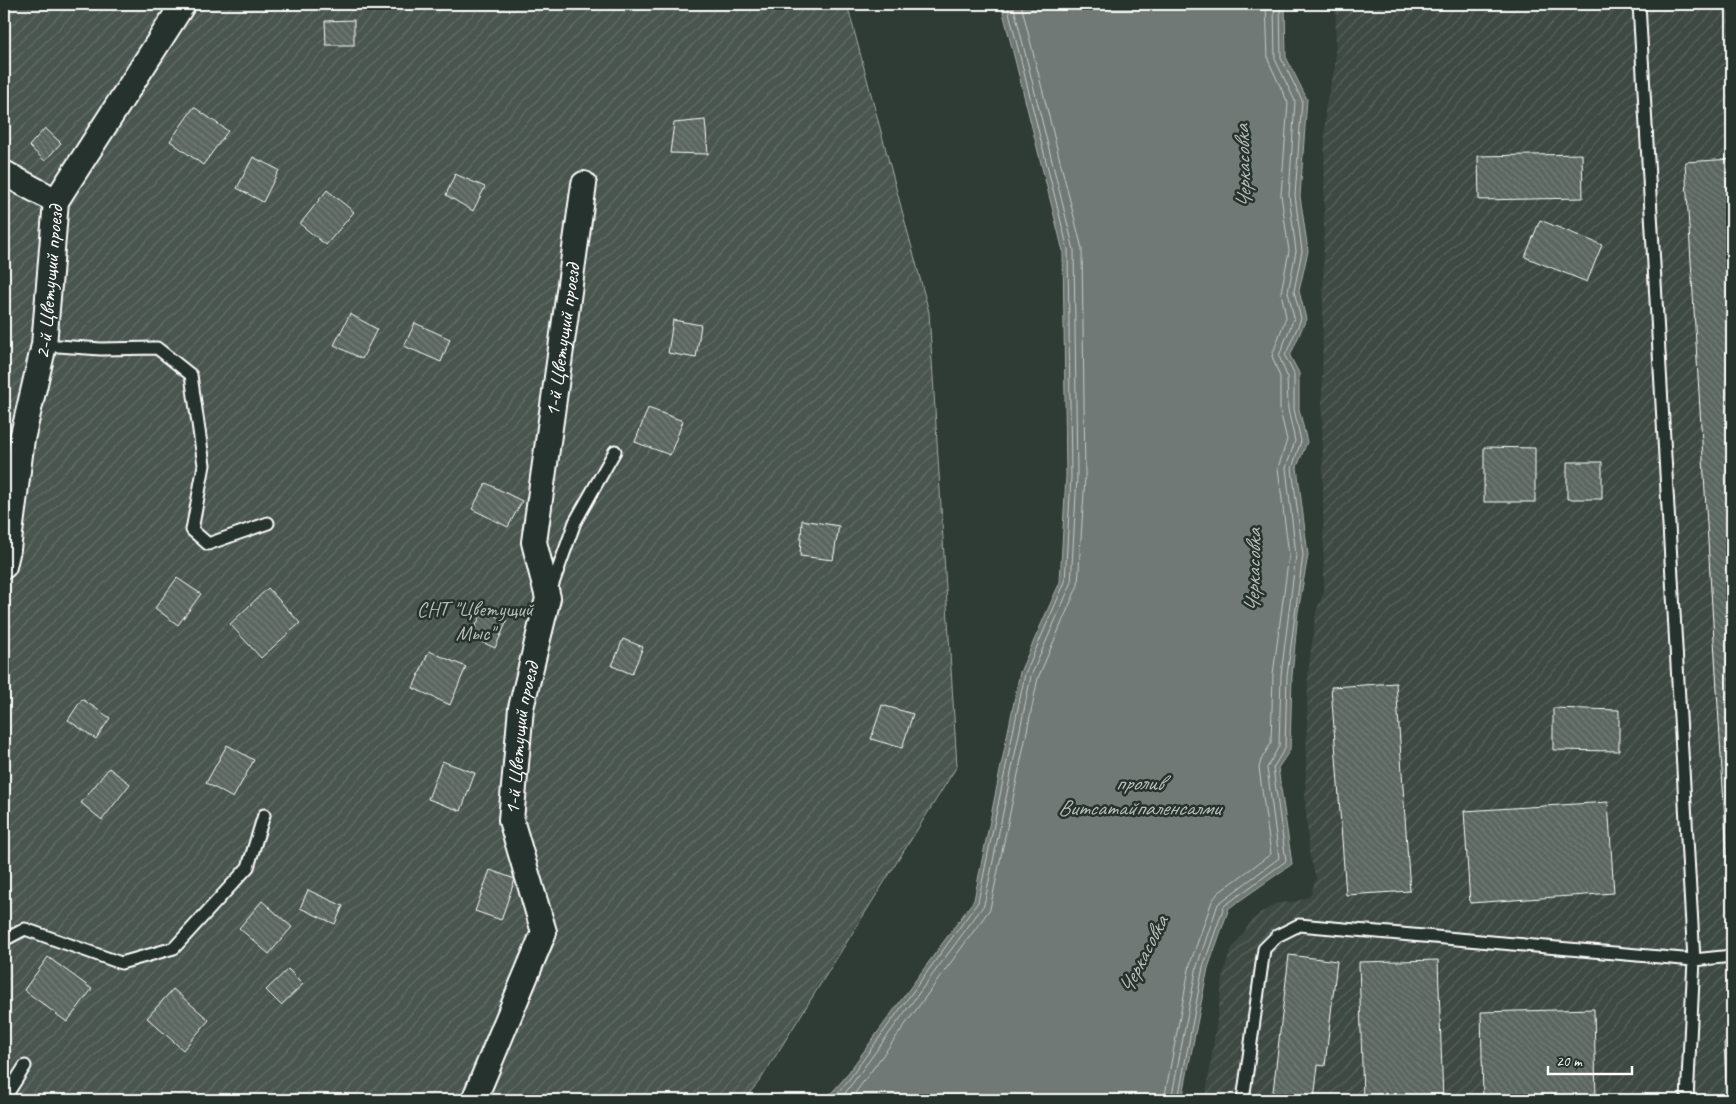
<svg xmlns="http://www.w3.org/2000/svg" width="1736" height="1104" viewBox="0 0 1736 1104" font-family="Caveat,sans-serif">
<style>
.industrial{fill:url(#industrial-furrows)}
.garden{fill:url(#garden-furrows);stroke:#a4aaa7}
.water{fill:#707975;stroke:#a9afac}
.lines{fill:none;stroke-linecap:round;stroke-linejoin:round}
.shore{stroke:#c6c9c8;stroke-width:1}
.building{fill:url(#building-back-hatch);stroke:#fff}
.lane-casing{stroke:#fff;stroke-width:15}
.street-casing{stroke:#fff;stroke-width:28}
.lane{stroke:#26332d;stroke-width:11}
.street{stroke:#26332d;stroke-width:24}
.labels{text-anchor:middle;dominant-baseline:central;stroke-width:5;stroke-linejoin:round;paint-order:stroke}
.street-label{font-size:21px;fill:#fff;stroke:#26332d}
.park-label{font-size:21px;fill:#b7bbb9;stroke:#26332d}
.water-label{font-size:22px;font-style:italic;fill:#b8bcba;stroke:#26332d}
</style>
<defs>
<pattern id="industrial-furrows" width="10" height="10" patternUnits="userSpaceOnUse" patternTransform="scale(1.25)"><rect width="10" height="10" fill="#3c4842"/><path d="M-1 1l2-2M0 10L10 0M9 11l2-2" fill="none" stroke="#59635e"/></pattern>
<pattern id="garden-furrows" width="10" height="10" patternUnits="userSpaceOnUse" patternTransform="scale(1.25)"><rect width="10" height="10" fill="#4a544f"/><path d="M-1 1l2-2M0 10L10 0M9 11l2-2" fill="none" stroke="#656e69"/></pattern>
<pattern id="building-back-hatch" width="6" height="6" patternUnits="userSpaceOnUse" patternTransform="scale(1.25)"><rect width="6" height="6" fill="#5b6661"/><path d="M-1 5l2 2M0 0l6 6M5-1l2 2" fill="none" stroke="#747d79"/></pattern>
</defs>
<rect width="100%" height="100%" fill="#2f3b35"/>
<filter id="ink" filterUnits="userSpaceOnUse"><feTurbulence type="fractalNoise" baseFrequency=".02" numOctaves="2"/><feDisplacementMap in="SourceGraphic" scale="10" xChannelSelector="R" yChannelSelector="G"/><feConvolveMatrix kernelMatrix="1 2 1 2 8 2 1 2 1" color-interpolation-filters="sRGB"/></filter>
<g filter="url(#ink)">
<path class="industrial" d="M 1336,4 L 1732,4 L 1732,1100 L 1205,1100 L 1224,971 L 1231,950 L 1254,918 L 1276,903 L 1295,902 L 1310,896 L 1316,879 L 1309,852 L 1305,802 L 1308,674 L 1316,612 L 1324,591 L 1322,403 L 1325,108 L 1335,66 Z"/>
<path class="garden" d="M 4,4 L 847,4 L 929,312 L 957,766 L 761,1079 L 744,1100 L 4,1100 Z"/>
<path class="water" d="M 1001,4 L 1285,4 L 1286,57 L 1307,99 L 1300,196 L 1308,251 L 1299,291 L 1306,319 L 1290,356 L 1299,373 L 1299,409 L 1307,442 L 1297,467 L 1308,555 L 1298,612 L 1292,676 L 1290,750 L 1278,768 L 1292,864 L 1229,908 L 1208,968 L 1182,1100 L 825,1100 L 843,1080 L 974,900 L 1020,672 L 1060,582 L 1066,476 L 1063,251 Z"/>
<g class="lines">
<path class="shore" d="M 832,1100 L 847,1082 L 978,902 L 1025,674 L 1065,582 L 1071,477 L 1068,250 L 1007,4
M 840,1100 L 984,905 L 1031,676 L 1071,584 L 1077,477 L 1074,250 L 1013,4
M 850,1100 L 990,909 L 1038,678 L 1078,585 L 1085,477 L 1082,249 L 1021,4
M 1164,1100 L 1190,964 L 1212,901 L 1218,893 L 1271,854 L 1259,768 L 1261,760 L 1271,743 L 1273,674 L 1289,555 L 1278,468 L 1287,440 L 1280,410 L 1280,377 L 1272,356 L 1286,317 L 1281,292 L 1289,251 L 1281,195 L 1288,103 L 1268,60 L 1266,4
M 1171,1100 L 1197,966 L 1218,904 L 1279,858 L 1267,768 L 1279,746 L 1281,675 L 1296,555 L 1286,468 L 1295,441 L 1288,409 L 1287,376 L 1279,356 L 1294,318 L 1288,292 L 1296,251 L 1289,195 L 1295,101 L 1275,59 L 1274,4
M 1178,1100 L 1203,967 L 1224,906 L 1286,861 L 1273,768 L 1285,748 L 1287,676 L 1303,555 L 1292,468 L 1301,441 L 1294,409 L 1294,374 L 1285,356 L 1301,319 L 1294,291 L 1302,251 L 1295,195 L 1302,100 L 1281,58 L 1280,4"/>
</g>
<path class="building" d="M 354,20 L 354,45 L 326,45 L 325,21 Z
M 194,107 L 228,131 L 203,165 L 170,141 Z
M 705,120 L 708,154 L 670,153 L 674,123 Z
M 45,128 L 61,143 L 45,161 L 29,146 Z
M 1582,154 L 1583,198 L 1479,200 L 1478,156 Z
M 253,157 L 279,170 L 263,202 L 237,188 Z
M 1732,159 L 1732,887 L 1729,887 L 1685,162 Z
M 455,174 L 485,187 L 473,211 L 446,195 Z
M 327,190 L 354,212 L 326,245 L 300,224 Z
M 1540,220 L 1602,245 L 1587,282 L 1525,257 Z
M 350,314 L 377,329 L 362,359 L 334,345 Z
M 673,320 L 701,325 L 696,358 L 668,353 Z
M 415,323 L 450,339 L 441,362 L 404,346 Z
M 648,408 L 683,421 L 670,455 L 635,442 Z
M 1484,447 L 1535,448 L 1535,502 L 1484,502 Z
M 1567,462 L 1602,462 L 1602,499 L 1567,499 Z
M 486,483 L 522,501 L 508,527 L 472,509 Z
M 802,520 L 839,526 L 833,560 L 800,556 Z
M 177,578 L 201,594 L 178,625 L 155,608 Z
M 268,588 L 300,623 L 261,658 L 230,624 Z
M 483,610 L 507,621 L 495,648 L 471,637 Z
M 623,639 L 643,647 L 632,674 L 612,666 Z
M 429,651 L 466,667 L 450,705 L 413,688 Z
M 1396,683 L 1410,891 L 1346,895 L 1331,687 Z
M 82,699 L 110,718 L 96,739 L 68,720 Z
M 882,705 L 913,714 L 902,748 L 871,739 Z
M 1553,708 L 1619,710 L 1619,751 L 1553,750 Z
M 227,745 L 254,760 L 233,798 L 206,783 Z
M 442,761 L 475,773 L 461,811 L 428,799 Z
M 109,768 L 130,784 L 102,820 L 81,803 Z
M 1608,802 L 1614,893 L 1470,903 L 1464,811 Z
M 490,870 L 515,879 L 501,920 L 475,911 Z
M 308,890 L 343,906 L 335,924 L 300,908 Z
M 262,901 L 292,927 L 269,954 L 239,928 Z
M 1289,955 L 1337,961 L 1325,1066 L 1318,1065 L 1314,1100 L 1272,1100 Z
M 48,957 L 92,989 L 67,1022 L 24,990 Z
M 1438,960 L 1443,1100 L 1363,1100 L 1359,962 Z
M 288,969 L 303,984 L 281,1005 L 266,990 Z
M 173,989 L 209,1020 L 183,1050 L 147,1018 Z
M 1594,1009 L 1596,1100 L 1483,1100 L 1481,1012 Z
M 1732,1042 L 1732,1100 L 1727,1100 L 1724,1043 Z"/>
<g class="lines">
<defs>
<path id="lane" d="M 1639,4 L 1694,960 L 1687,1100
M 44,345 L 101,349 L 157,348 L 191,375 L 204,465 L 192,530 L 208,544 L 268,523
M 550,592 L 575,522 L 615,451
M 4,940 L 25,929 L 121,963 L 174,948 L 248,867 L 264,815
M 4,1099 L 25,1066
M 1243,1100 L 1264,949 L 1277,936 L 1299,925 L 1694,960 L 1732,956"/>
<g id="street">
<path d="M 4,173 L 56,201"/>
<path id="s1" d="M 4,566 L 8,549 L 22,439 L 44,345 L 56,201 L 183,4"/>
<path id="s2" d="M 474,1100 L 544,932 L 511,820 L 521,708 L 548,598 L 534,542 L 584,184"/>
</g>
</defs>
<use href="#lane" class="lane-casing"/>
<use href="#street" class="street-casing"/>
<use href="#lane" class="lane"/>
<use href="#street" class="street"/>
</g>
</g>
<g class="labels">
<g class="street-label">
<text stroke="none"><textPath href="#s1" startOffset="288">2-й Цветущий проезд</textPath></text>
<text stroke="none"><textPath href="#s2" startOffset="786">1-й Цветущий проезд</textPath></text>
<text stroke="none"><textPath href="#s2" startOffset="381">1-й Цветущий проезд</textPath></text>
</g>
<g class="park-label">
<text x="475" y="609">СНТ "Цветущий<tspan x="475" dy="24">Мыс"</tspan></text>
</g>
<g class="water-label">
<text transform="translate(1243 167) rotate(-92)">Черкасовка</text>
<text transform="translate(1253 571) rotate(-89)">Черкасовка</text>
<text x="1139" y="783">пролив<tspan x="1139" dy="25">Витсатайпаленсалми</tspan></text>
<text transform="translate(1143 955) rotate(-63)">Черкасовка</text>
</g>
</g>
<rect width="1736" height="1104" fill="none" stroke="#26332d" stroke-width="20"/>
<rect x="10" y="10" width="1716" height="1084" fill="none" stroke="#fff" stroke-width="2" filter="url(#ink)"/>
<path d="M1548 1066v8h84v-8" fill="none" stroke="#ffffff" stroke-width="2.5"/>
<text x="1556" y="1066" font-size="15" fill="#ffffff" stroke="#26332d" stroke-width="4" paint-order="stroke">20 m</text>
</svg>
